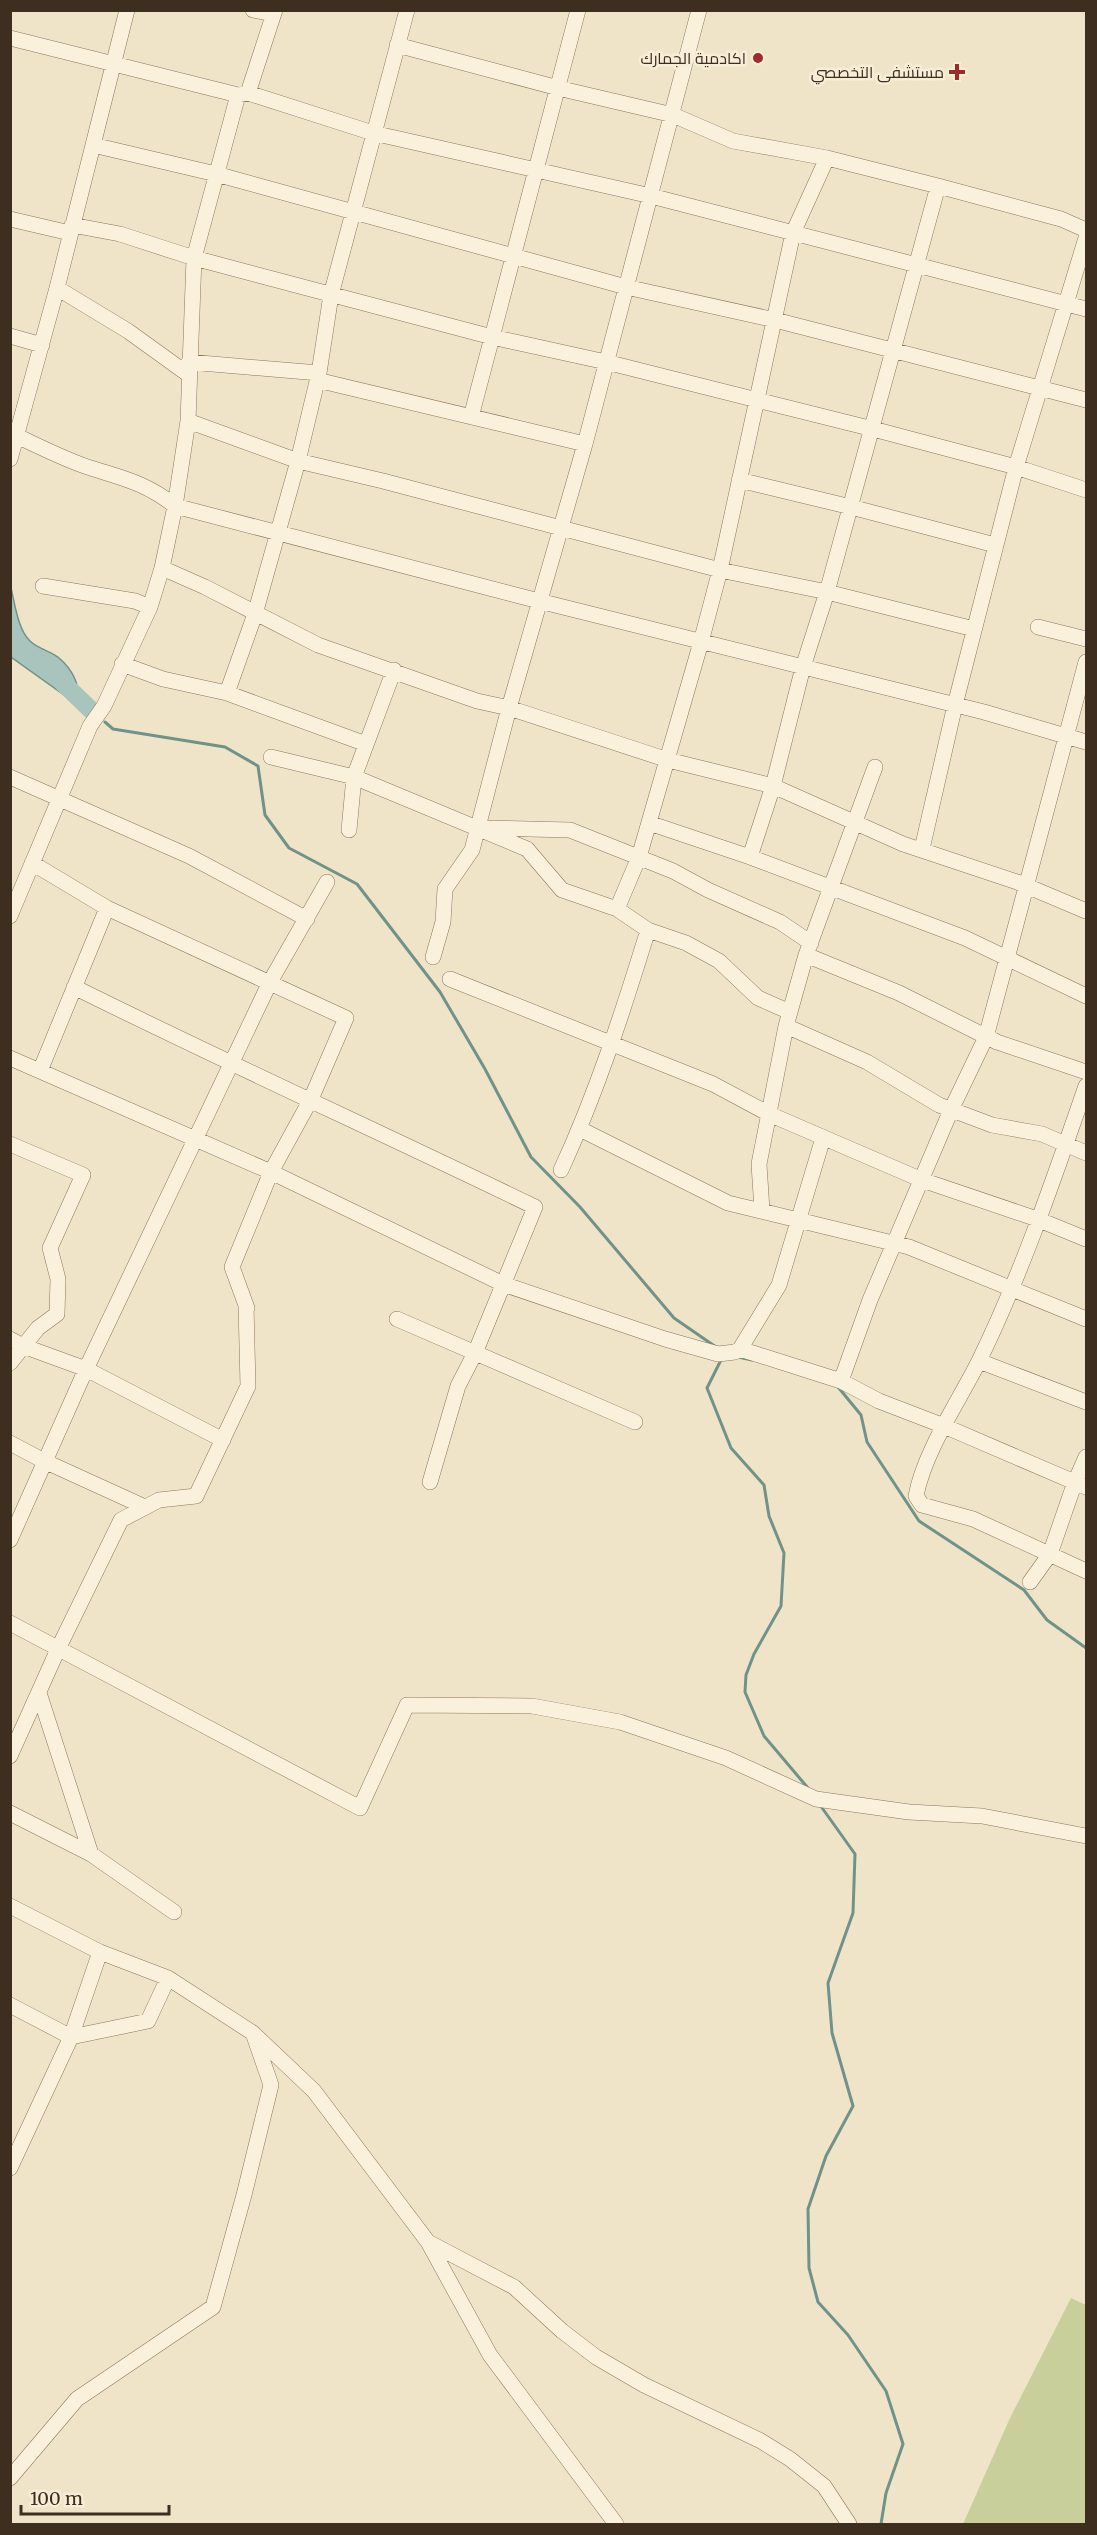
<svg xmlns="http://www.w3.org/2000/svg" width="1097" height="2535" viewBox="0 0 1097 2535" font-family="Merriweather,Cairo,serif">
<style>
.green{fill:#c9cf9b}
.water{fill:#a9c4bc;stroke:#6f938a;stroke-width:1.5}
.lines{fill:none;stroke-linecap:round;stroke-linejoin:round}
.stream{stroke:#6f938a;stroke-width:3}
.river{stroke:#a9c4bc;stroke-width:18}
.minor-casing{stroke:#8d765c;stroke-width:16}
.minor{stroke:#faf1dc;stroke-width:15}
.poi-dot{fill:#9e2a2b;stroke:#f7eed8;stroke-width:2}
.labels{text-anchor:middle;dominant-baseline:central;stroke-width:5;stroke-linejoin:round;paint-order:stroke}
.poi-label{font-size:16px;fill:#3d2e20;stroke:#f7eed8;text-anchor:end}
</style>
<rect width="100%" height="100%" fill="#f0e4c8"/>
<path class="green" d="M 1071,2298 L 1086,2305 L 1086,2524 L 963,2524 L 1010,2418 Z"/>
<path class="water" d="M 11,588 C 15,604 18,630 30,641 C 38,649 51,651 59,658 C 72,669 79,684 79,700 L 67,697 L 11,657 Z"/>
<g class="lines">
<path class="stream" d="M 105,722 L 113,729 L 225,747 L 258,766 L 265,815 L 289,848 L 357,884 L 440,992 L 485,1069 L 531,1157 L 580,1207 L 674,1318 L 716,1347
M 738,1357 L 752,1360
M 722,1358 L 707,1388 L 731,1448 L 764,1485 L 769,1516 L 784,1553 L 781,1606 L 754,1654 L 746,1675 L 745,1692 L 764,1736 L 808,1788
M 838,1387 L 861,1415 L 867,1442 L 919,1521 L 1024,1590 L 1047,1620 L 1086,1648
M 820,1805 L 855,1854 L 853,1913 L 828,1983 L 832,2033 L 853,2106 L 826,2156 L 808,2209 L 809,2268 L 818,2302 L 848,2335 L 886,2391 L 903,2444 L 886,2493 L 881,2524"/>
<path class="river" d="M 63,683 L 92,711"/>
<defs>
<path id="minor" d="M 253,10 L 273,14
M 10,38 L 238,95 L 248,93 L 373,133 L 651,196 L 1086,309
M 397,45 L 562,89 L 673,115 L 733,141 L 827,158 L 938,186 L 1061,219 L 1086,230
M 248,93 L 275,10
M 93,145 L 216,174 L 626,287 L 775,320 L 1086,400
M 10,219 L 70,233
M 72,225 L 120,234 L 194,258 L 492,337 L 606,362 L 873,429 L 1016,467 L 1086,490
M 57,288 L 128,331 L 189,375
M 10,336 L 42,345
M 189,362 L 319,373
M 317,380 L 585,444
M 471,417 L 578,10
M 188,421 L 298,461 L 383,481 L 720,570 L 827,592 L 974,629
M 17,436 C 38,446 60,457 82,465 C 119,478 142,480 175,506 L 539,601 L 984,712 L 1086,742
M 10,459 L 57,288 L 127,10
M 739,480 L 851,507 L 995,545
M 162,568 L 175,506 L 188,421 L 194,258 L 238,95
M 43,586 L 135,601 L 150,607
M 1038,627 L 1086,639
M 122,664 L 163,679 L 227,693 L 366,744
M 227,693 L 255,614 L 298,461 L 319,373 L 331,295 L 407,10
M 271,757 L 354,777 L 527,849 L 562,890 L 617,909 L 648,930 L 686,943 L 719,961 L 758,998 L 790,1012
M 10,777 L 189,856 L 307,919
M 649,823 L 750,857 L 965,938 L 1086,996
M 486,828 L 570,830 L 673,871 L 708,890 L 780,922 L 811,943
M 349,830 L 354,777 L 394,670
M 922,849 L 955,705 L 1016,467 L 1086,238
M 750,857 L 773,786 L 803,667 L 827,592 L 938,186
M 32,863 L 107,908 L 346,1018 L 311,1099 L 271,1172 L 232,1267 L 247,1308
M 617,909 L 639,857 L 701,642 L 720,570 L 793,233 L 827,158
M 10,916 L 90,726 L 104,706 L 150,607 L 162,568 L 205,587 L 318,645 L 477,701 L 509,708 L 668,760 L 773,786 L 903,844 L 1017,882 L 1086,911
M 806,955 L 899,993 L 997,1042 L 1086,1072
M 433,957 L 443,922 L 445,889 L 472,850 L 509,708 L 585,444 L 699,10
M 450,979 L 713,1084 L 769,1114 L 922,1180 L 1037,1219 L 1086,1239
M 74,987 C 227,1063 382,1133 535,1207 L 475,1353 L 458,1386 L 430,1482
M 786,1026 L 867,1062 L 939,1105 L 992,1125 L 1042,1134 L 1086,1153
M 10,1058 L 271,1172 L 503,1284 L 665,1339 L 718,1354 L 735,1352 L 740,1349 L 779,1285 L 823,1138
M 40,1071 L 107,908
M 1086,1086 C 1054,1178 1022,1273 979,1361 C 959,1401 924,1452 916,1496 L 922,1505 L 973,1519 L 1086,1571
M 580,1129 L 728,1203 L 909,1247 L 1086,1319
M 10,1144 L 83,1175 L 50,1248 L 58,1279 L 57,1314 L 38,1328 L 10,1363
M 561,1170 C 597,1092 623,1011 648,930
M 762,1210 L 759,1164 L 786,1026 L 806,955 L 875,767
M 397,1319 L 635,1422
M 10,1339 L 23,1346 L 86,1369 L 223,1440
M 740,1349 L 841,1381 L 879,1401 L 944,1426 L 1086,1487
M 979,1361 L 1086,1402
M 841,1381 L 870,1300 L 951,1110 L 986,1037 L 1086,662
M 10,1443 L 44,1461 L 145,1507
M 10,1540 L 86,1369 L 270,982 L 327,882
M 1030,1582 L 1050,1554 L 1075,1482 L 1086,1457
M 10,1623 L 360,1808 L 407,1705 L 532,1706 L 620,1722 L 726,1758 L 816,1799 L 909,1812 L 982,1816 L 1086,1836
M 39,1693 L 91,1854
M 10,1756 L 59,1647 L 121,1520 L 159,1500 L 196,1496 L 248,1386 L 246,1305
M 10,1813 L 91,1854 L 174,1912
M 10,1906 L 100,1952 L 168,1978 L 253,2033 L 271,2085 L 244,2195 L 213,2307 L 77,2399 L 10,2478
M 10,2005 L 71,2037 L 148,2021 L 168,1978
M 255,2035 L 314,2091 L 428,2242 L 490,2355 L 616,2524
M 10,2168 L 71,2037 L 100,1952
M 428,2242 L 514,2287 L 562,2331 L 596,2357 L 644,2385 L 761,2441 L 790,2459 L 824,2486 L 849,2524"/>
</defs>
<use href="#minor" class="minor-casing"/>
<use href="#minor" class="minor"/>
</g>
<g class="poi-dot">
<circle cx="758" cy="58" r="6"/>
<path d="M954 63h6v6h6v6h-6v6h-6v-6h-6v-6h6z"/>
</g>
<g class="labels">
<g class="poi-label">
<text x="746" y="58">اكادمية الجمارك</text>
<text x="944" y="72">مستشفى التخصصي</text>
</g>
</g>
<rect width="1097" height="2535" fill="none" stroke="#3d2e20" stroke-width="24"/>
<path d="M21 2505v9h148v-9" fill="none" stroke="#3d2e20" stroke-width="3"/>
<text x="30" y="2505" font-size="18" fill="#3d2e20" stroke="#f7eed8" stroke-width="4.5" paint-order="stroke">100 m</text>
</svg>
